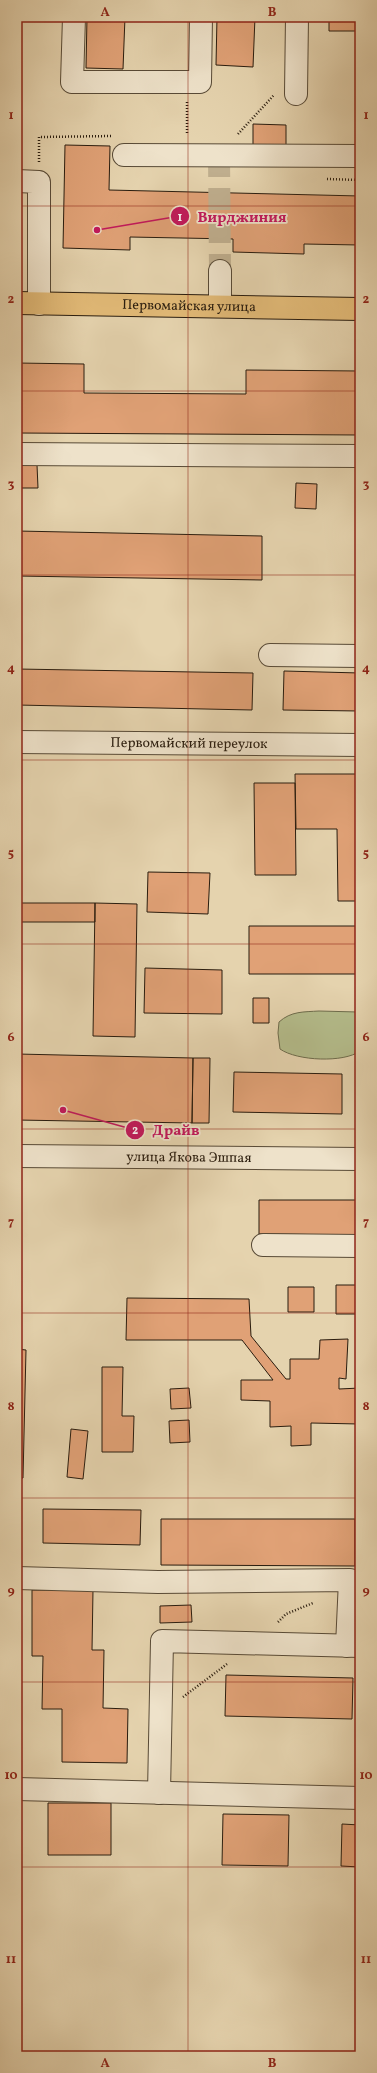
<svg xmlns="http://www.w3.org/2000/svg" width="377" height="2073" viewBox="0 0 377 2073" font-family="Vollkorn,serif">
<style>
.green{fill:#b4bc8b;stroke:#6e6c4c}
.building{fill:#e0a176;stroke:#291c0e}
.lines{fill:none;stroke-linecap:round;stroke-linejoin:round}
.minor-tunnel{stroke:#bfae8e;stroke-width:22;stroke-dasharray:22 11;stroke-linecap:butt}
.minor-casing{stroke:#584a36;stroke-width:24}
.major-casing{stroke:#291c0e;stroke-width:24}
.path{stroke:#291c0e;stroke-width:2.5;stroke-dasharray:1 2;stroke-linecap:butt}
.minor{stroke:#eee2ca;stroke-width:22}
.major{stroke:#e2ba77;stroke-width:22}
.grid{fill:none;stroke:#8f2418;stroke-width:1;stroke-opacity:0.55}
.labels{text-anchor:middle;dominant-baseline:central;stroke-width:3.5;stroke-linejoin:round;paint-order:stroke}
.street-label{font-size:14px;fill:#291c0e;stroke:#eee2ca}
.leader{fill:none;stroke:#c2185b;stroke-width:1.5}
.callout-dot{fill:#c2185b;stroke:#eee2ca;stroke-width:1.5}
.mark-label{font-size:12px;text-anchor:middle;font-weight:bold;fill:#fff}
.callout-label{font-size:15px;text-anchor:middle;font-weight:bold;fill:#c2185b;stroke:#eee2ca;stroke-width:3.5;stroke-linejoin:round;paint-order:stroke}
.neatline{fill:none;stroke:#8f2418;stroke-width:1.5}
.grid-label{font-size:13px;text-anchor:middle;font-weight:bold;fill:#8f2418}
</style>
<rect width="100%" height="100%" fill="#e5d3ae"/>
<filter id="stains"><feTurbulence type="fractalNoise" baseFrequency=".005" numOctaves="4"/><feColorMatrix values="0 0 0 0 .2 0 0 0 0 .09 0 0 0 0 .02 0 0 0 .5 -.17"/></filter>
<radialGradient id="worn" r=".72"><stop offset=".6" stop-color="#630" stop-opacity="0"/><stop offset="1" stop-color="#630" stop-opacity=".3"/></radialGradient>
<path class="green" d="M 319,1011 L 358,1012 L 360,1014 L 360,1051 C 344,1063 297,1061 280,1049 L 278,1033 L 279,1022 C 291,1011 304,1012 319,1011 Z"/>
<path class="building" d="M 87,17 L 125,17 L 123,69 L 86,68 Z
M 217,17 L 255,17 L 253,67 L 216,65 Z
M 329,17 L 360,17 L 360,31 L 329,31 Z
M 253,124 L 286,125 L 286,150 L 253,150 Z
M 65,145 L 110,146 L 109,190 L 360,196 L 360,245 L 304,244 L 304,254 L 233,252 L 233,239 L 130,237 L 130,250 L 63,248 Z
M 17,363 L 84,364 L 84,393 L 246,394 L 246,370 L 360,371 L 360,435 L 17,433 Z
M 17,465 L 37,465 L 38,488 L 17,488 Z
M 296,483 L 317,484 L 316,509 L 295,508 Z
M 17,531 L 262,536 L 262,580 L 17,576 Z
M 17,669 L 253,673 L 252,710 L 17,705 Z
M 284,671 L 360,673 L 360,711 L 283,710 Z
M 295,774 L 360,774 L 360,901 L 338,901 L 337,829 L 296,829 Z
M 254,783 L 295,783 L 296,875 L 255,875 Z
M 148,872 L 210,873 L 208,914 L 147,912 Z
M 17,903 L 95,903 L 95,922 L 18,922 L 19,968 L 17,968 Z
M 95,903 L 137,904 L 135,1037 L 93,1036 Z
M 249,926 L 360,926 L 360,974 L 249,974 Z
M 145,968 L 222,970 L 222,1014 L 144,1013 Z
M 253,998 L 269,998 L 269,1023 L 253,1023 Z
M 17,1054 L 193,1058 L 192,1123 L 17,1120 Z
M 193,1058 L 210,1058 L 209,1123 L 192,1123 Z
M 234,1072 L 342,1074 L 342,1114 L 233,1112 Z
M 259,1200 L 357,1200 L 357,1235 L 259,1234 Z
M 336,1285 L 360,1285 L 360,1314 L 336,1314 Z
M 288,1287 L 314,1287 L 314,1312 L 288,1312 Z
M 127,1298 L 249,1299 L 251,1336 L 286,1379 L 290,1379 L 290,1359 L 319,1359 L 320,1340 L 348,1339 L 346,1379 L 339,1378 L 339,1389 L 360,1388 L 359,1424 L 311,1423 L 311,1445 L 291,1446 L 291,1426 L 270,1427 L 270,1401 L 241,1400 L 241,1380 L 273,1380 L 242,1340 L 126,1340 Z
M 17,1349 L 26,1350 L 23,1478 L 17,1478 Z
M 102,1367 L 123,1367 L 122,1416 L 134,1416 L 133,1452 L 102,1452 Z
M 189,1388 L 191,1408 L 171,1409 L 170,1389 Z
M 189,1420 L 190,1442 L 170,1443 L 169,1421 Z
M 71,1429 L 88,1431 L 83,1479 L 67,1477 Z
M 43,1509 L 141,1510 L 140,1545 L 43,1543 Z
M 161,1519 L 355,1519 L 355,1566 L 161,1565 Z
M 32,1590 L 93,1590 L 92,1650 L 104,1650 L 103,1708 L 128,1709 L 127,1763 L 62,1762 L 62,1709 L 42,1709 L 43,1656 L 32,1656 Z
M 191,1605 L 192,1622 L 160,1623 L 160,1606 Z
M 226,1675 L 353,1678 L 352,1719 L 225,1716 Z
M 48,1803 L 111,1803 L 111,1855 L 48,1855 Z
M 223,1814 L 289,1815 L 288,1866 L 222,1865 Z
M 342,1824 L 360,1825 L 360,1867 L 341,1866 Z"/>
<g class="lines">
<path class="minor-tunnel" d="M 219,155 L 220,271"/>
<defs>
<g id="minor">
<path d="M 74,17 L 72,82 L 200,82 L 201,17"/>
<path d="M 296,94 L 297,17"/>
<path d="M 124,155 L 360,156"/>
<path d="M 17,181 L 39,182 L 39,304"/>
<path d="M 220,271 L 220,306"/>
<path d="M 17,454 L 360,456"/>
<path d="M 270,655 L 360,656"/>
<path id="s1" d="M 17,742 L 360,745"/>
<path id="s2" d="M 17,1156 L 360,1159"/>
<path d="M 263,1245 L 360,1246"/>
<path d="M 17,1578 L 158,1582 L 350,1580 L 347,1646"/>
<path d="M 17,1789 L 360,1798"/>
<path d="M 159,1793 L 162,1641 L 360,1646"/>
</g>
<g id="major">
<path id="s3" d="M 17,303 L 360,309"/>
</g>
</defs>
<use href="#minor" class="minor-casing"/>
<use href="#major" class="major-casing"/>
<path class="path" d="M 187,133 L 187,102
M 238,134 L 274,95
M 39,162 L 39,137 L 113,136
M 327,179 L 360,180
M 278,1622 L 286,1614 L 313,1603
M 183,1697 L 227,1664"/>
<use href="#minor" class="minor"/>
<use href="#major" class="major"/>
</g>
<path class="grid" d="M 188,17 L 188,2056M 17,206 L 360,206M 17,391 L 360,391M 17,575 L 360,575M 17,760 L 360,760M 17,944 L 360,944M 17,1129 L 360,1129M 17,1313 L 360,1313M 17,1498 L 360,1498M 17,1682 L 360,1682M 17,1867 L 360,1867"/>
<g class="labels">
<g class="street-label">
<text stroke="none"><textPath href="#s3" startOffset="172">Первомайская улица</textPath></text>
<text stroke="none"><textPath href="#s1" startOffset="172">Первомайский переулок</textPath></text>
<text stroke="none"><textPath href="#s2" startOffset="172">улица Якова Эшпая</textPath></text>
</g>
</g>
<path class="leader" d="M97 230L180 216M63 1110L135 1130"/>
<g class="callout-dot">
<circle cx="97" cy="230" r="4"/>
<circle cx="63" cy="1110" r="4"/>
<circle cx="180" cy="216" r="10"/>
<circle cx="135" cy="1130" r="10"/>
</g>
<g class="mark-label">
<text x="180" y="221">1</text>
<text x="135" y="1134">2</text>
</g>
<g class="callout-label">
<text x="242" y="222">Вирджиния</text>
<text x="176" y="1135">Драйв</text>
</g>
<rect width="377" height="2073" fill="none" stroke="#e5d3ae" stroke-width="44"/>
<rect x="22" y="22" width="333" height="2029" class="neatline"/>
<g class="grid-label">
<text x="105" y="16">A</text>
<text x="272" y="16">B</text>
<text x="11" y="119">1</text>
<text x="366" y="119">1</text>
<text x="11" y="303">2</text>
<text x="366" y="303">2</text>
<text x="11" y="488">3</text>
<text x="366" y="488">3</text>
<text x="11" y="672">4</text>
<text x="366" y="672">4</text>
<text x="11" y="857">5</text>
<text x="366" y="857">5</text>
<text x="11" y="1041">6</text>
<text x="366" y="1041">6</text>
<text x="11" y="1226">7</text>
<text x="366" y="1226">7</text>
<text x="11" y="1410">8</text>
<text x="366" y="1410">8</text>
<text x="11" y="1594">9</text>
<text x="366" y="1594">9</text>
<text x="11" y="1779">10</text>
<text x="366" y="1779">10</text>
<text x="11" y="1963">11</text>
<text x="366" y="1963">11</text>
<text x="105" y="2067">A</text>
<text x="272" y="2067">B</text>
</g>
<rect width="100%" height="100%" filter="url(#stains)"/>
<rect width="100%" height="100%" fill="url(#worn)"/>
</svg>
